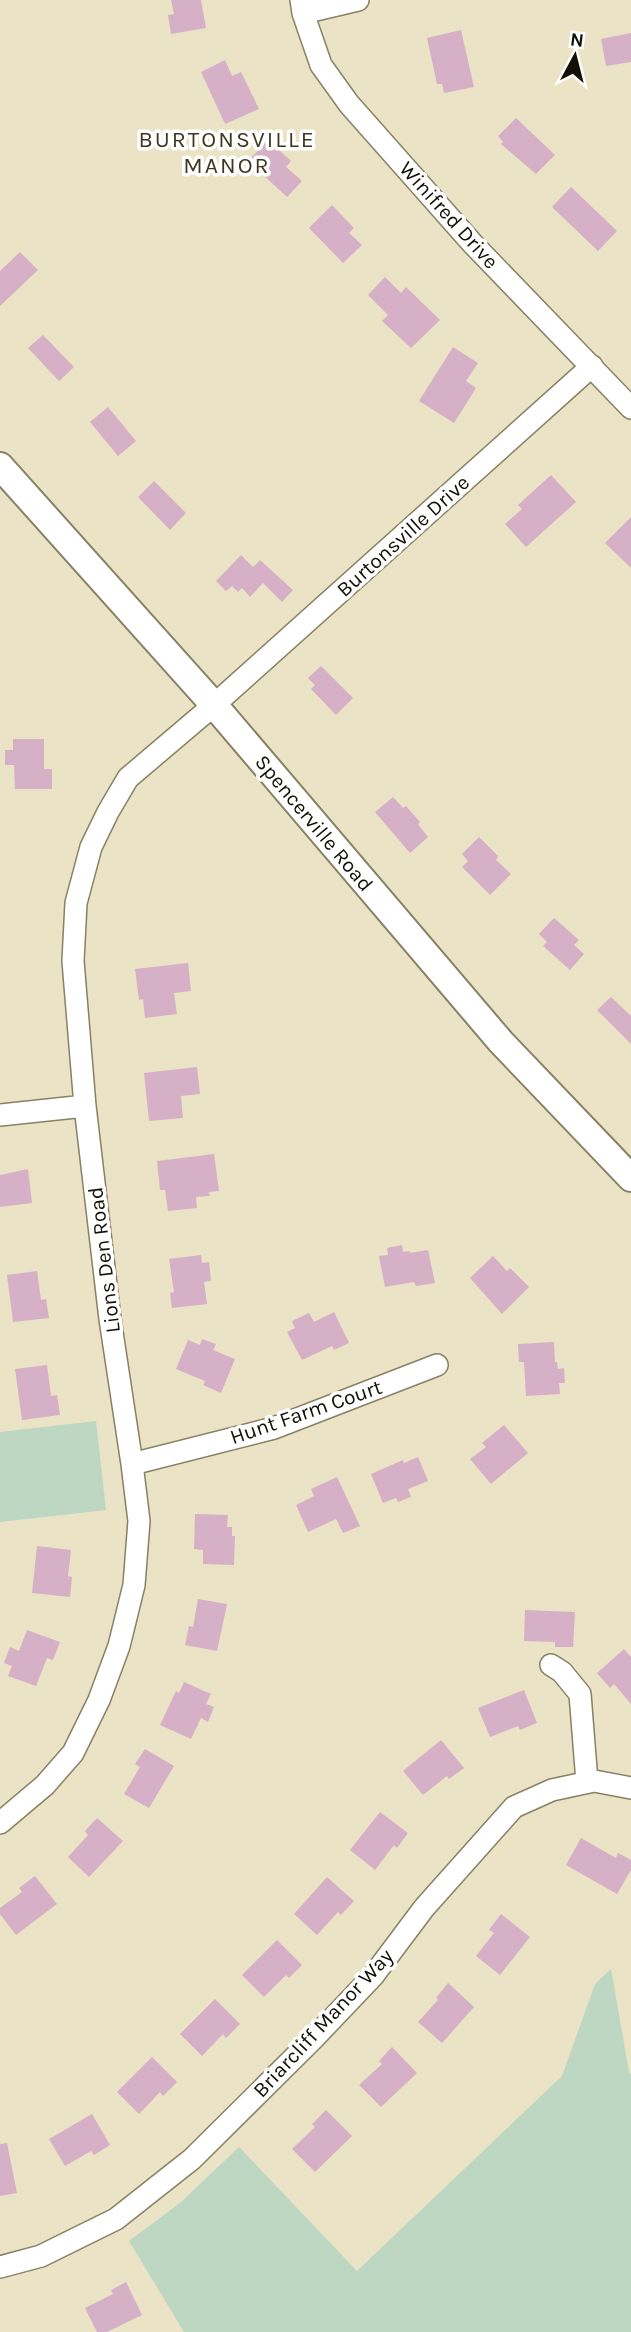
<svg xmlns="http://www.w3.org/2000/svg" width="631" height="2332" viewBox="0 0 631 2332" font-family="Karla,sans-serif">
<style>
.green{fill:#bdd7c3}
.building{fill:#d6b0c7}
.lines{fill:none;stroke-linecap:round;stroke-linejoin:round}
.minor-casing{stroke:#878166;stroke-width:24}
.major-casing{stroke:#878166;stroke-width:30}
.minor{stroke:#fff;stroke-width:21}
.major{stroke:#fff;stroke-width:26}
.labels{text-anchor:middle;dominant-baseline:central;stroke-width:7;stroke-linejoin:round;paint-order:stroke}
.street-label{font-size:21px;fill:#110f06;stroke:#fff}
.neighbourhood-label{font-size:23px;letter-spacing:2px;fill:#3d371f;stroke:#fff}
</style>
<rect width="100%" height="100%" fill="#eae3c5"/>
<path class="green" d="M 96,1421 L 106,1510 L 0,1522 L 0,1432 Z
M 611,1969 L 629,2072 L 631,2075 L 631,2332 L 184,2332 L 129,2241 L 180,2203 L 239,2147 L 357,2271 L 562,2076 L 595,1984 Z"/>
<path class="building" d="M 171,0 L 201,0 L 206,28 L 171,34 L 168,15 L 174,14 Z
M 461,30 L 474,87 L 444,93 L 442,84 L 437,84 L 427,38 Z
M 631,33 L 631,62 L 606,66 L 601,39 Z
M 225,60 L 232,76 L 241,72 L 259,109 L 225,124 L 201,72 Z
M 516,118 L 555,155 L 536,174 L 501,144 L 503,142 L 498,136 Z
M 268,140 L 291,161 L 286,167 L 302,181 L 287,197 L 248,161 Z
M 571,187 L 617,231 L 598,251 L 552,207 Z
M 332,205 L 354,228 L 349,233 L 362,245 L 343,263 L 309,228 Z
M 20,252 L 38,270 L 0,306 L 0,271 Z
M 385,277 L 401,293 L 406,287 L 440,320 L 411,348 L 382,321 L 388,315 L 368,295 Z
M 43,335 L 74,367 L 59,381 L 28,348 Z
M 453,347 L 478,363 L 466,381 L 476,388 L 454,423 L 419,401 Z
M 108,407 L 136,441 L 118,456 L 90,422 Z
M 551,475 L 576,502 L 526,547 L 505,524 L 522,509 L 518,505 Z
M 154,481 L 186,513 L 170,530 L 138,497 Z
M 631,517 L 631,568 L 605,543 Z
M 241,555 L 253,567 L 260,560 L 293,590 L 282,602 L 263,583 L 250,597 L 242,588 L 238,592 L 232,586 L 226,591 L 216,581 Z
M 321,666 L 353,698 L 336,715 L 311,689 L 315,685 L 308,678 Z
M 13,739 L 44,739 L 44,769 L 52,769 L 52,789 L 15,789 L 14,765 L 5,765 L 5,750 L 13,750 Z
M 393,797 L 403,808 L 406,806 L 420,822 L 418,824 L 428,837 L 410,853 L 375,812 Z
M 479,837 L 498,856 L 496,860 L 511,874 L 490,895 L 462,867 L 468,861 L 462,854 Z
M 554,918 L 579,940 L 574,945 L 584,954 L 570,970 L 543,946 L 547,942 L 539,934 Z
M 188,963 L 191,991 L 174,993 L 177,1014 L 145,1018 L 143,999 L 139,1000 L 135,969 Z
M 611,997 L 631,1016 L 631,1044 L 597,1010 Z
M 197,1067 L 200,1094 L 181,1096 L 183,1118 L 149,1121 L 144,1073 Z
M 214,1154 L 219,1191 L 209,1192 L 210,1196 L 196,1197 L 197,1208 L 168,1211 L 165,1190 L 160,1190 L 157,1161 Z
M 28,1169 L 32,1203 L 0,1207 L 0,1175 Z
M 402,1245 L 403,1252 L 409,1251 L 410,1253 L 428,1250 L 435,1283 L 416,1286 L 414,1282 L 385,1287 L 379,1256 L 388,1255 L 387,1248 Z
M 201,1255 L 202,1263 L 209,1262 L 211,1281 L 204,1282 L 207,1304 L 172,1308 L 170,1293 L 174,1292 L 169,1259 Z
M 493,1256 L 507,1271 L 510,1268 L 529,1287 L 502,1314 L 470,1278 Z
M 37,1271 L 41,1300 L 46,1299 L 49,1318 L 13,1322 L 7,1275 Z
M 334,1312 L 349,1343 L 334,1350 L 332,1346 L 302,1360 L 287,1332 L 295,1328 L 292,1321 L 309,1313 L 314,1322 Z
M 202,1339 L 216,1344 L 213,1350 L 235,1359 L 221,1393 L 203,1385 L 205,1381 L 176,1369 L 188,1340 L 200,1345 Z
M 554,1342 L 555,1362 L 557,1362 L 558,1369 L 564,1368 L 565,1383 L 559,1383 L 560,1394 L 526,1396 L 524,1362 L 519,1362 L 518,1344 Z
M 47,1365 L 51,1396 L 57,1395 L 60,1415 L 22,1420 L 15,1369 Z
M 504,1425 L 528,1453 L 491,1484 L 470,1459 L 486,1447 L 482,1443 Z
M 418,1457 L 428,1481 L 408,1489 L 411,1497 L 398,1502 L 396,1498 L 383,1503 L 371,1474 L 403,1460 L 404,1463 Z
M 337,1477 L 360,1526 L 343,1533 L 336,1519 L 308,1532 L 296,1505 L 314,1496 L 311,1489 Z
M 195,1514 L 228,1515 L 227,1527 L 232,1527 L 232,1536 L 235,1536 L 234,1565 L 203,1564 L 203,1550 L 194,1549 Z
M 37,1546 L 71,1550 L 68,1576 L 72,1577 L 70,1597 L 32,1593 Z
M 198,1599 L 227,1604 L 217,1651 L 185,1645 L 189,1626 L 193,1627 Z
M 525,1610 L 575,1612 L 573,1647 L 555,1647 L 555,1642 L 524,1641 Z
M 27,1630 L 60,1642 L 53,1660 L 47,1658 L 36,1686 L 8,1676 L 12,1666 L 4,1663 L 10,1647 L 19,1651 Z
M 624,1649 L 631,1657 L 631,1704 L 614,1684 L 610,1688 L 597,1673 Z
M 184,1682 L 211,1694 L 206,1704 L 214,1707 L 208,1722 L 201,1718 L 191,1739 L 160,1725 L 176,1691 L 179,1693 Z
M 524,1690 L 537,1723 L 520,1730 L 518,1726 L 490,1737 L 478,1708 Z
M 441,1740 L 464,1768 L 449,1779 L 447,1776 L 423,1795 L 403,1771 Z
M 145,1749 L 174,1766 L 149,1808 L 124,1794 L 140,1767 L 135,1764 Z
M 380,1812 L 408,1833 L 397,1848 L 394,1845 L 375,1870 L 350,1850 Z
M 97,1818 L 123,1841 L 89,1877 L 68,1857 L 88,1835 L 85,1831 Z
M 581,1838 L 616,1858 L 618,1853 L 631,1860 L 631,1870 L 617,1894 L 566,1865 Z
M 35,1876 L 57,1904 L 16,1935 L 0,1914 L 0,1908 L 22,1892 L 19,1888 Z
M 327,1877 L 354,1901 L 341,1915 L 338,1912 L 317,1935 L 294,1914 Z
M 501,1914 L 530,1937 L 500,1975 L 476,1956 L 494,1933 L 489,1930 Z
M 277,1940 L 302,1965 L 289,1978 L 286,1975 L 264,1997 L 242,1975 Z
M 448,1983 L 474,2007 L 442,2043 L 418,2022 L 438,2000 L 436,1998 Z
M 215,1999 L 240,2024 L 226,2038 L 223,2034 L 202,2056 L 180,2034 Z
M 392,2047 L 417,2073 L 381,2107 L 359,2085 L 382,2064 L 379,2061 Z
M 152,2057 L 177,2082 L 163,2096 L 160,2092 L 139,2114 L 117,2092 Z
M 326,2110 L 352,2136 L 315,2172 L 292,2149 L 315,2127 L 312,2124 Z
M 92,2114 L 110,2145 L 94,2155 L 91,2151 L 65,2166 L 49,2139 Z
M 7,2143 L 17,2193 L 0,2196 L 0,2144 Z
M 126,2282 L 142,2315 L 107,2332 L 97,2332 L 85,2308 L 113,2294 L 111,2290 Z"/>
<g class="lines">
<defs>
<path id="minor" d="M 301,0 L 303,13 L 321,65 L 349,104 L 472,243 L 631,408
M 303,13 L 358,0
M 0,1115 L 85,1106
M 132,1464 L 274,1428 L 437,1365
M 551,1665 L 562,1672 L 580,1694 L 587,1782
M 0,1823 L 45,1785 L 73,1753 L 99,1700 L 119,1646 L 134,1585 L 139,1521 L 132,1464 L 110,1319 L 85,1106 L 73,961 L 76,903 L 91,847 L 108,812 L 128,778 L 214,705 L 592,366
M 0,2267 L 41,2256 L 116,2219 L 192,2159 L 313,2039 L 373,1976 L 424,1908 L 514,1807 L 552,1790 L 594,1781 L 631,1788"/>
<path id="major" d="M 0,466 L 214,705 L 501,1042 L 631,1178"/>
</defs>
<use href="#minor" class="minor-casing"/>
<use href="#major" class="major-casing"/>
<use href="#minor" class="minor"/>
<use href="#major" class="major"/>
</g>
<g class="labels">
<g class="street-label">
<text transform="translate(449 215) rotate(48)">Winifred Drive</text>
<text transform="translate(403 536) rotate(-42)">Burtonsville Drive</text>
<text transform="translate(314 823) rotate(50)">Spencerville Road</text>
<text transform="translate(104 1260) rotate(-97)">Lions Den Road</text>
<text transform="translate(306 1412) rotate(-19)">Hunt Farm Court</text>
<text transform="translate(323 2023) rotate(-47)">Briarcliff Manor Way</text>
</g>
<g class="neighbourhood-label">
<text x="227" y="139">BURTONSVILLE<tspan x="227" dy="26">MANOR</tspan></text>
</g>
</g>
<g transform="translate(575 56) rotate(7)" stroke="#ffffff" stroke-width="5" paint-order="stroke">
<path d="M0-5L12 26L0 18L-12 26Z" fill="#110f06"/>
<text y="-10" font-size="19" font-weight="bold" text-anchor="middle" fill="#110f06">N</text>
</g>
</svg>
